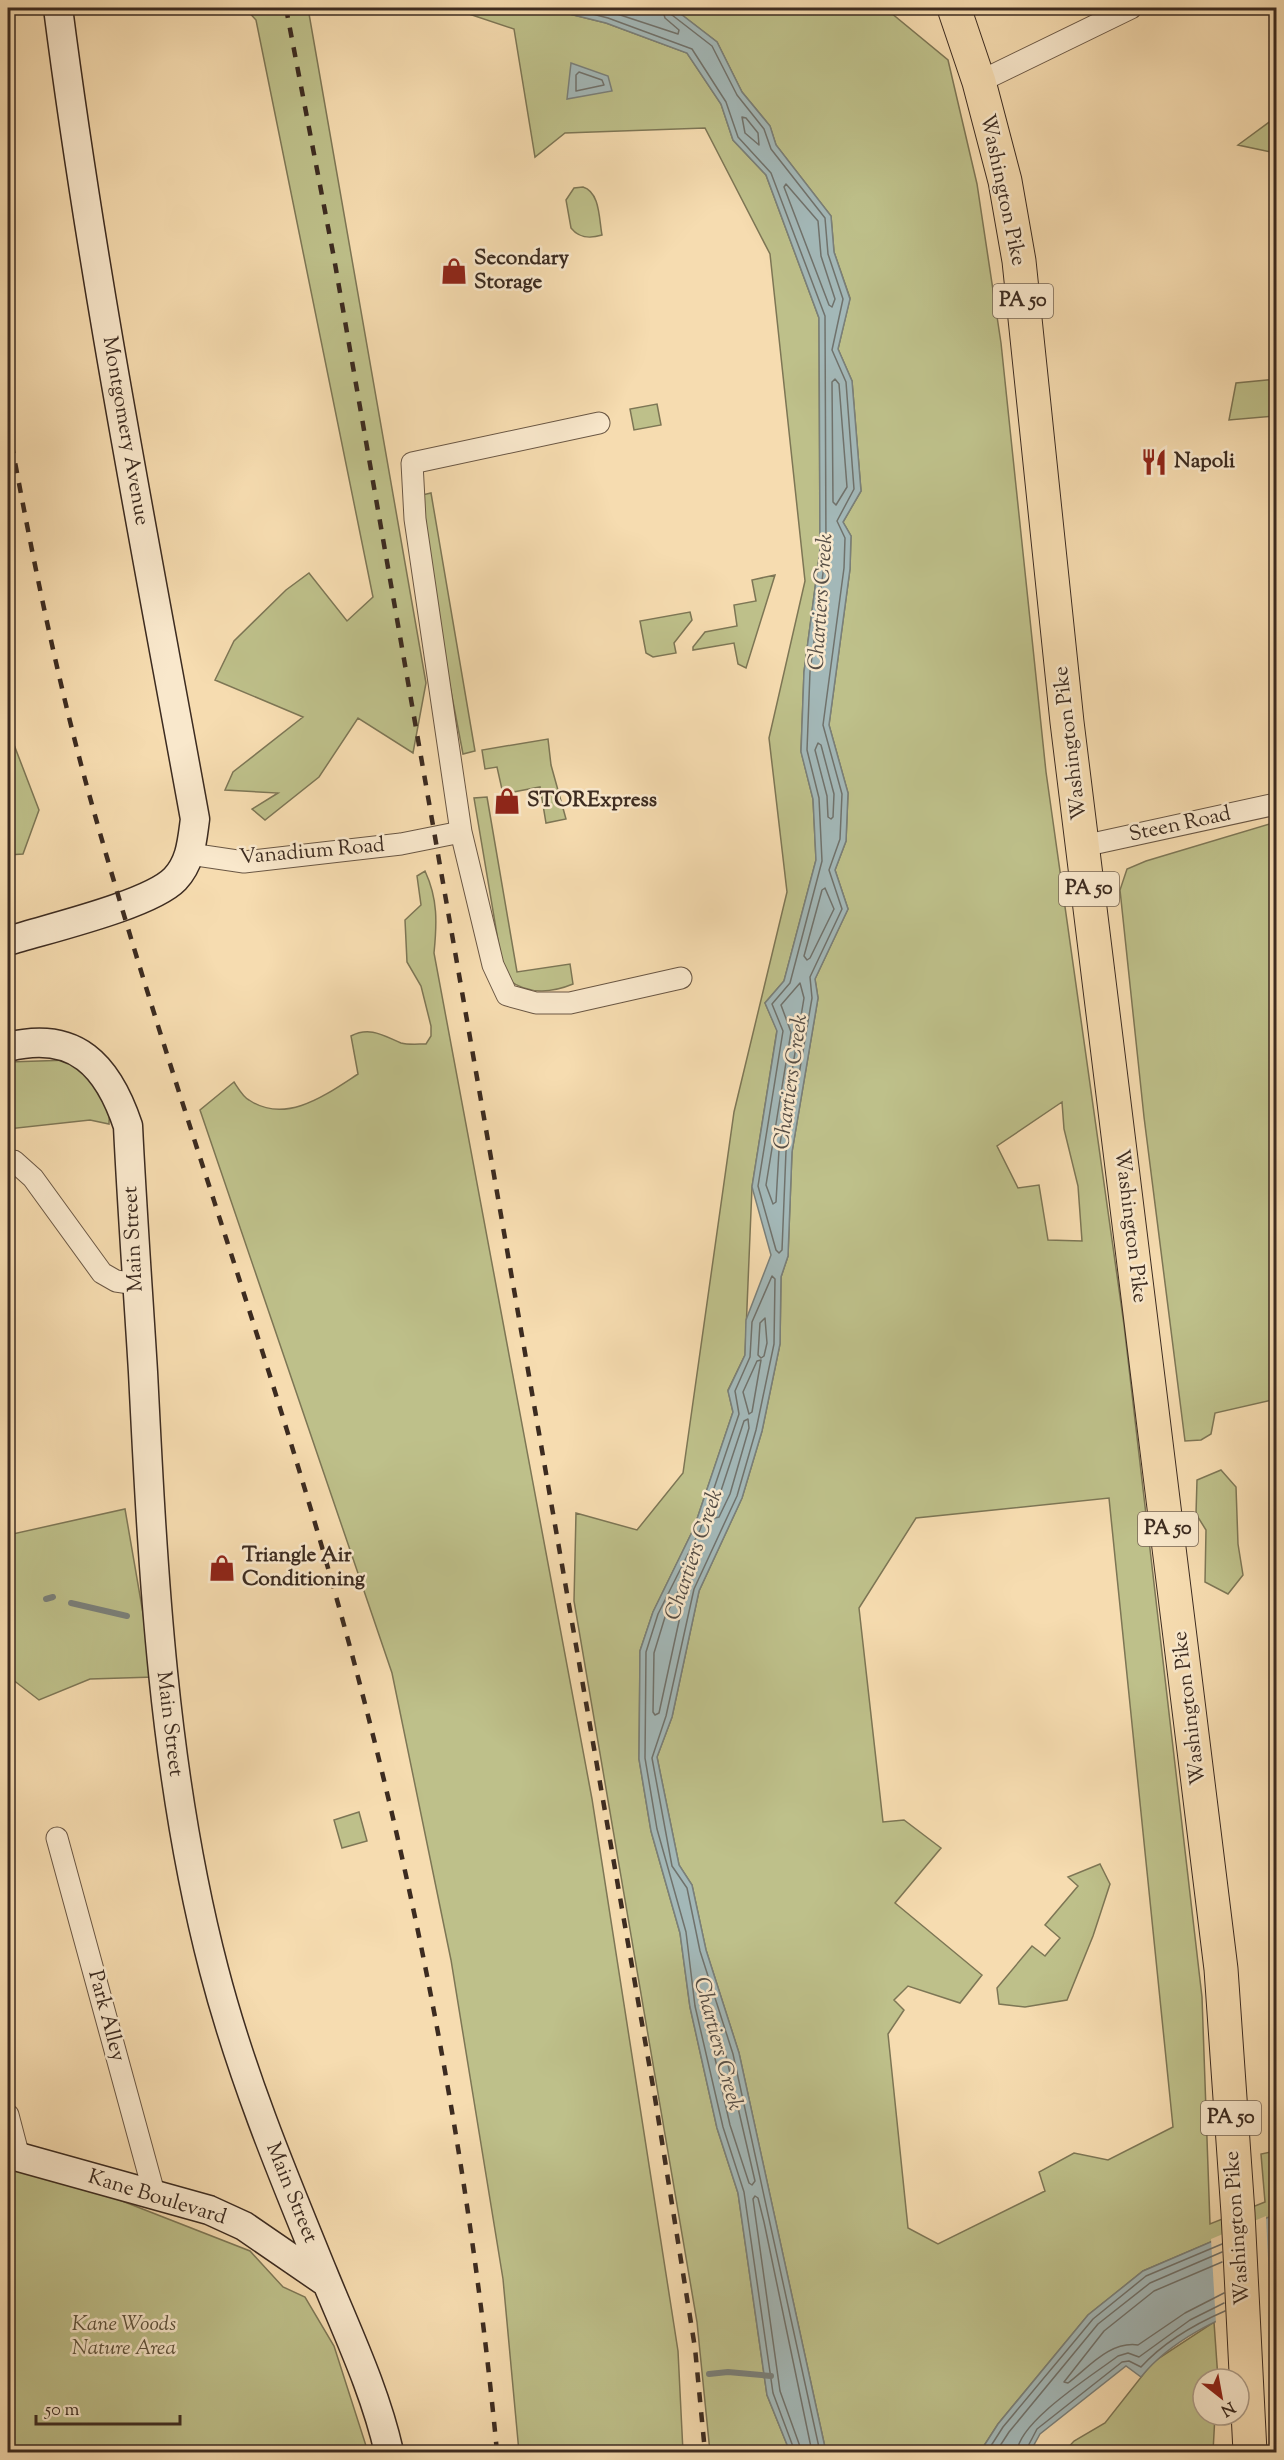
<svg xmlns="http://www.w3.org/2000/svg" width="1284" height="2460" viewBox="0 0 1284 2460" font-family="'Sorts Mill Goudy',serif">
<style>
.green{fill:#bec08a;stroke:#7d7655;stroke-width:1.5;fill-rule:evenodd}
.water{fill:#a3b8b8;stroke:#7a807b;stroke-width:1.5}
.pier{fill:#f6dcb0}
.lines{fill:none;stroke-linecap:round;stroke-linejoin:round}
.shore{stroke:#70726c;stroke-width:1.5}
.stream{stroke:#7a807b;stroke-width:6}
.street-casing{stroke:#6a5744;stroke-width:23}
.secondary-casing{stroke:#3c2b20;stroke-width:31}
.primary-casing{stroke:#3c2b20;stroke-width:35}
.street{stroke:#f9e8cc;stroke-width:21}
.secondary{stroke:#f9e8cc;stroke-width:28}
.primary{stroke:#f6dcb0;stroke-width:33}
.rail{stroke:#3c2b20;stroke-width:4.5;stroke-dasharray:10 10;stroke-linecap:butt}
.labels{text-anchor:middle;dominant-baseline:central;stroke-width:5;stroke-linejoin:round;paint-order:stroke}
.shield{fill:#f9e8cc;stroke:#756454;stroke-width:1.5}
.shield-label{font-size:20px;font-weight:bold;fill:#3c2b20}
.street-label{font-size:21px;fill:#3c2b20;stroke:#f9e8cc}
.poi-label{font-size:21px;font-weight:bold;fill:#3c2b20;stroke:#f9e8cc;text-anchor:start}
.park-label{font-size:21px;font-style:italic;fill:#5c503a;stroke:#f9e8cc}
.water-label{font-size:22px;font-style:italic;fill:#564e46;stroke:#f9e8cc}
</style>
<rect width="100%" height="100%" fill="#f6dcb0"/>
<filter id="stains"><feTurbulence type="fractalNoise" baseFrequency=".00333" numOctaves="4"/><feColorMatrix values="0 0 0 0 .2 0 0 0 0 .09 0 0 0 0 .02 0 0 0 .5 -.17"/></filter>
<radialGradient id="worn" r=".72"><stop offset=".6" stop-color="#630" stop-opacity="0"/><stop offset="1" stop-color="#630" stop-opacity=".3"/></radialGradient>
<path class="green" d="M 245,8 L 308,8 L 426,683 L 413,753 L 358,718 L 319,777 L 265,820 L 252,809 L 278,793 L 225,790 L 233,772 L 303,717 L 215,680 L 234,641 L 286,590 L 309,573 L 347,621 L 373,597 L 256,20 Z
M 451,8 L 545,8 L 606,23 L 687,53 L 721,104 L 733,140 L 766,175 L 819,318 L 820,550 L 804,672 L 801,751 L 813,799 L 816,860 L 784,981 L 765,1003 L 777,1030 L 752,1187 L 745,1355 L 728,1390 L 733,1412 L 694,1528 L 653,1612 L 640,1651 L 639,1759 L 651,1831 L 680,1933 L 690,2007 L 717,2128 L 738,2193 L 767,2395 L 790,2452 L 710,2452 L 697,2322 L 574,1601 L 576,1513 L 637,1530 L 683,1473 L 734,1112 L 787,892 L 769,738 L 805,581 L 770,254 L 705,128 L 565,133 L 535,157 L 514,29 Z
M 673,8 L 885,8 L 948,60 L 977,184 L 1001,343 L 1046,772 L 1124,1325 L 1202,1997 L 1210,2224 L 1265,2202 L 1261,2154 L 1276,2151 L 1276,2214 L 1143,2271 L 1088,2315 L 998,2424 L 980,2452 L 826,2452 L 739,2053 L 706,1950 L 692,1885 L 679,1865 L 657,1757 L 672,1717 L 699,1591 L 742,1498 L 762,1431 L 780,1344 L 781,1277 L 788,1256 L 792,1152 L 818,998 L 815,979 L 848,909 L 835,870 L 846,841 L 848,793 L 829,725 L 850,569 L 851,536 L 843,522 L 861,491 L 852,381 L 838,349 L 850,298 L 834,252 L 831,216 L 776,145 L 770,126 L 742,92 L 717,42 ZM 1062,1102 L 1064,1129 L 1078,1186 L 1082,1241 L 1048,1240 L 1039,1185 L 1018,1188 L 997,1146 ZM 1109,1498 L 1173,2127 L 1108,2160 L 1074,2153 L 1039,2172 L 1045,2191 L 938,2244 L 908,2228 L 888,2034 L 904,2010 L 894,2000 L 908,1986 L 960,2003 L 982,1975 L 895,1903 L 941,1848 L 904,1820 L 883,1822 L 859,1608 L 916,1518 Z
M 1276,117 L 1276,153 L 1238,145 Z
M 583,187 C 600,192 599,219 602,235 C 589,239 579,238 571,228 L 566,200 L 574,188 Z
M 1276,379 L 1276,416 L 1229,420 L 1236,383 Z
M 657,404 L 661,425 L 634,430 L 630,409 Z
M 431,493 L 475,751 L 463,754 L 444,655 L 422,495 Z
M 775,575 L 746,668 L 738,664 L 734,643 L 693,650 L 693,647 L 705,632 L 737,626 L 734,605 L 756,601 L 752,580 Z
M 690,612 L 692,620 L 674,643 L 676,653 L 653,657 L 646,653 L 640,621 Z
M 8,729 L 39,810 L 23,854 L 8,855 Z
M 548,739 L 551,765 L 566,819 L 546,823 L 540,787 L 503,794 L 497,767 L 485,769 L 482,750 Z
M 487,797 L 517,972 L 570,964 L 573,984 C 549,994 524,994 504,976 L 474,798 Z
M 1276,822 L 1276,1399 L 1215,1413 L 1211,1434 L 1201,1440 L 1185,1441 L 1144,1117 L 1120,890 L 1127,869 L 1146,861 Z
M 425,871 C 438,899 437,923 434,953 L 592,1799 L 678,2351 L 683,2452 L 519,2452 L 503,2279 L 451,1960 L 392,1673 L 200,1110 L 234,1082 C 238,1088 243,1097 249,1100 C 286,1125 327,1094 358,1074 L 351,1036 C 370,1026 384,1036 401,1043 C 408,1045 418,1044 426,1044 L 431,1036 L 431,1026 L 421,986 L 407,962 L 405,920 L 421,905 L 417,876 Z
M 70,1060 L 110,1096 L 109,1124 L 90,1120 L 8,1129 L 8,1062 Z
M 1221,1470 L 1236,1487 L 1238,1544 L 1243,1575 L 1228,1594 L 1205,1582 L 1206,1530 L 1196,1514 L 1197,1480 Z
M 125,1509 L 154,1677 L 90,1679 L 39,1700 L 8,1676 L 8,1535 Z
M 359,1812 L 367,1841 L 342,1848 L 334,1820 Z
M 1100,1864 L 1110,1884 L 1093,1936 L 1067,2000 L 1025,2007 L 999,2004 L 997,1988 L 1032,1946 L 1045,1956 L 1060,1938 L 1045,1925 L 1078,1886 L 1068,1877 Z
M 8,2166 L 76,2183 L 250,2251 L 283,2287 L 305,2297 L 334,2346 L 368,2452 L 8,2452 Z
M 1214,2322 L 1218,2379 L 1203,2379 L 1203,2415 L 1215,2415 L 1213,2452 L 1064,2452 L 1074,2441 L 1105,2423 L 1153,2362 Z"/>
<path class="water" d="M 545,8 L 673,8 L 717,42 L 742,92 L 770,126 L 776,145 L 831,216 L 834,252 L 850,299 L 838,349 L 852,381 L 861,491 L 843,522 L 851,536 L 850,569 L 829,725 L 848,793 L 846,841 L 835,870 L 848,909 L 815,979 L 818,998 L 792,1152 L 788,1256 L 781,1277 L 780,1344 L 762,1431 L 742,1498 L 699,1591 L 672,1717 L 657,1757 L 679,1865 L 692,1885 L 706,1950 L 739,2053 L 826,2452 L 790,2452 L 767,2395 L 738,2193 L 717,2128 L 690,2007 L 680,1933 L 651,1831 L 639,1759 L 640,1651 L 653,1612 L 694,1528 L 733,1412 L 728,1391 L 745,1355 L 746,1320 L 771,1255 L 752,1187 L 777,1031 L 765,1003 L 784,981 L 816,860 L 813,799 L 801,752 L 804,672 L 820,550 L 819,318 L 766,175 L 733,140 L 721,104 L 687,53 L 606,23 Z
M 571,63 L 608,76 L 612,91 L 567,99 Z
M 1276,2214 L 1276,2295 C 1229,2315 1175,2335 1141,2377 L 1126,2366 L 1040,2434 L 1030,2452 L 980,2452 L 998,2424 L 1088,2315 L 1143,2271 Z"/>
<path class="pier" d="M 1266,2216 L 1270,2301 L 1216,2324 L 1211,2239 Z"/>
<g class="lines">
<path class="shore" d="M 569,8 L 608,18 L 692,49 L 726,102 L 738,137 L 771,173 L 825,316 L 826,550 L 810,672 L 807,750 L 819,798 L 822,861 L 790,983 L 772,1004 L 783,1031 L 758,1186 L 776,1250 L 779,1253 L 782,1250 L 786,1151 L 812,998 L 810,977 L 842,909 L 829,870 L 840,839 L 842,794 L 823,725 L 844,568 L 845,538 L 837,521 L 854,489 L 846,382 L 832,350 L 843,299 L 828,254 L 825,218 L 771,149 L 764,129 L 737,95 L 712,46 L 672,15 L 670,8
M 599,8 L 678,34 L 679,30 L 665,18 L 662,8
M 579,72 L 602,80 L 604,85 L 576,91 L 576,75 Z
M 742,117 L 746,118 L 758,133 L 759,145 L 745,133 Z
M 786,184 L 818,221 L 821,256 L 835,299 L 832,307 L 829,305 L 784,187 Z
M 835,379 L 839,384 L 847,487 L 836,505 L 833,502 L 832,382 Z
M 818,743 L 821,745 L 834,794 L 833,817 L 831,819 L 828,817 L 827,796 L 815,750 Z
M 825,888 L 834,909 L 810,958 L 807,960 L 804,956 L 822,890 Z
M 800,983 L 804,998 L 779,1150 L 776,1202 L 773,1204 L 766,1185 L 791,1032 L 781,1005 Z
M 765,1318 L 767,1343 L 764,1356 L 761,1358 L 758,1355 L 760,1323 Z
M 761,1360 L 752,1412 L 749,1414 L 743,1392 L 757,1361 Z
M 748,1419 L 749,1428 L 730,1494 L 719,1517 L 715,1518 L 713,1515 L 744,1421 Z
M 684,1585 L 686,1589 L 659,1713 L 655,1715 L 653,1712 L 654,1653 L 665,1617 L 681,1586 Z
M 705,1999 L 708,2001 L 726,2056 L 755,2181 L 752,2185 L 749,2183 L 730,2125 L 703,2005 Z
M 1222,2262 L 1154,2291 L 1104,2331 L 1064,2382 L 1068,2383 C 1089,2367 1110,2341 1138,2345 L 1185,2313 L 1224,2293
M 795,2452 L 773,2393 L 744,2192 L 723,2127 L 695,2006 L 686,1932 L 657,1829 L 645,1758 L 646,1652 L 658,1614 L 700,1530 L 739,1414 L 735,1391 L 750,1357 L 752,1322 L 772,1276 L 775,1279 L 774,1344 L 756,1430 L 737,1496 L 694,1589 L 666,1716 L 652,1758 L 672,1866 L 687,1888 L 700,1951 L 733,2054 L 820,2452
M 802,2452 L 780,2391 L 753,2199 L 755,2196 L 758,2198 L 764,2222 L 812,2452
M 987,2452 L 1003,2427 L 1093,2319 L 1146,2276 L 1222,2244
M 996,2452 L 1009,2432 L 1098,2324 L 1150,2283 L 1222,2252
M 1017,2452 C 1019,2421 1093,2375 1118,2356 L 1128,2353 L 1139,2357 L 1190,2320 L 1224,2303
M 1025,2452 L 1037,2429 L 1122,2362 L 1129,2361 L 1141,2367 C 1163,2343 1195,2324 1225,2311"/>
<path class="stream" d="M 46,1599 L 53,1597
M 71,1603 L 127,1616
M 709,2374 L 728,2372 L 771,2376"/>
<defs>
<path id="street" d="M 979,82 L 1131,8
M 599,423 L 412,463 L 415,519 L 461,832 L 493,965 L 507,995 L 536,1003 L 570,1003 L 681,978
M 1083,846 L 1276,804
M 190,854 L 244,862 L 401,844 L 461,832
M 8,1161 L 14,1161 L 33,1178 L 102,1273 L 116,1281 L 137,1284
M 57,1838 L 154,2193
M 8,2115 L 19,2157"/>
<path id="secondary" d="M 8,941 C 46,929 150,905 175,879 C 191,862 192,841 195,819 C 146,549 93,280 58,8
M 8,1047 C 76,1030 108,1066 128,1126 C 132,1208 138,1290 143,1372 C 153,1573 163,1775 214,1970 C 241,2074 282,2173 323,2273 C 347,2332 375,2390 389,2452
M 8,2154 L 209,2210 L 244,2226 L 327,2283"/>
<path id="primary" d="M 954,8 L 979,82 L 1005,181 L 1019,261 L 1067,722 L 1221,1969 L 1238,2213 L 1250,2452"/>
</defs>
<use href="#street" class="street-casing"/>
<use href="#secondary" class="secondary-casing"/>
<use href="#primary" class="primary-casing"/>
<use href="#street" class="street"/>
<use href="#secondary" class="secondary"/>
<use href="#primary" class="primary"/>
<path class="rail" d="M 286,8 L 334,258 L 655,2098 L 695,2348 L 705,2452
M 8,424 C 30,545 54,665 86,783 C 162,1060 262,1330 339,1607 C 416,1883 470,2167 497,2452"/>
</g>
<defs>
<symbol id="shop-bare" viewBox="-9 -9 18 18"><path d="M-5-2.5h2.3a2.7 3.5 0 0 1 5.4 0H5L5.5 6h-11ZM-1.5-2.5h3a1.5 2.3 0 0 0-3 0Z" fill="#8f2418" stroke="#f9e8cc" stroke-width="2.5" paint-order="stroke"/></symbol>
<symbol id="restaurant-bare" viewBox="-9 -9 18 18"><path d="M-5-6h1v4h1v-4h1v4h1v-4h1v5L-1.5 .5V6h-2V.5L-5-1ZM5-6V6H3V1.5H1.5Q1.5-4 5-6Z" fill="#8f2418" stroke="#f9e8cc" stroke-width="2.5" paint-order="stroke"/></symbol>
</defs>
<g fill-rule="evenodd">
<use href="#shop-bare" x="435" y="252" width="38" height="38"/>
<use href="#restaurant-bare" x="1135" y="443" width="38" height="38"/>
<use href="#shop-bare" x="488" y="782" width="38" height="38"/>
<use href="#shop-bare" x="203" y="1549" width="38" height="38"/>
</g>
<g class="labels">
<g class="shield">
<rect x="993" y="284" width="60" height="34" rx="4.5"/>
<rect x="1059" y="872" width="60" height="34" rx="4.5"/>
<rect x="1138" y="1512" width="60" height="34" rx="4.5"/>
<rect x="1201" y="2101" width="60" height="34" rx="4.5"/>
</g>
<g class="shield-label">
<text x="1023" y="301">PA 50</text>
<text x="1089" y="889">PA 50</text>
<text x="1168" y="1529">PA 50</text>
<text x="1231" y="2118">PA 50</text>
</g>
<g class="street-label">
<text transform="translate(1002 190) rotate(78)">Washington Pike</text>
<text transform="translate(125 431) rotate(80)">Montgomery Avenue</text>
<text transform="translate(1071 743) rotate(-97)">Washington Pike</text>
<text transform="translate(1180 825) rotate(-12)">Steen Road</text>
<text transform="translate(312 852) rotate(-5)">Vanadium Road</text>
<text transform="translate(1130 1226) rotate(83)">Washington Pike</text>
<text transform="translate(134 1239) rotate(-93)">Main Street</text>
<text transform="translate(1190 1708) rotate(-97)">Washington Pike</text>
<text transform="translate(169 1724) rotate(83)">Main Street</text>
<text transform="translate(106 2016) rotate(75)">Park Alley</text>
<text transform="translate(291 2193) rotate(68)">Main Street</text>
<text transform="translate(157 2198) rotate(17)">Kane Boulevard</text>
<text transform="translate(1238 2228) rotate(-94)">Washington Pike</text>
</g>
<g class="poi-label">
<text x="474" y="259">Secondary<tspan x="474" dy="24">Storage</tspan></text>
<text x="1174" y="462">Napoli</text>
<text x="527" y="801">STORExpress</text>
<text x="242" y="1556">Triangle Air<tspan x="242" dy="24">Conditioning</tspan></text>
</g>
<g class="park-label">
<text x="124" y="2325">Kane Woods<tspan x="124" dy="24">Nature Area</tspan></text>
</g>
<g class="water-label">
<text transform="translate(822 602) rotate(-86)">Chartiers Creek</text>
<text transform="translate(792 1082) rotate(-82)">Chartiers Creek</text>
<text transform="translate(695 1555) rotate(-71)">Chartiers Creek</text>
<text transform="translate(717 2044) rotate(75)">Chartiers Creek</text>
</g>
</g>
<rect width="1284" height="2460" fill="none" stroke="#f6dcb0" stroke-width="30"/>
<rect x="9" y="9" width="1266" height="2442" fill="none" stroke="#3c2b20" stroke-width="3"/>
<rect x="15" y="15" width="1254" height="2430" fill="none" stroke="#3c2b20" stroke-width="1.5"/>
<g transform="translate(1221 2397) rotate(149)"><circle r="28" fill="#f9e8cc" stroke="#ad9c87" stroke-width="1.5"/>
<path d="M0-4.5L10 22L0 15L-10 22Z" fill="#8f2418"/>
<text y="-9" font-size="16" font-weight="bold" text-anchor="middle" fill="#3c2b20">N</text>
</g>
<path d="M36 2415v9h144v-9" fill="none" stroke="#3c2b20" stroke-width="3"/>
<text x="45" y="2415" font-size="18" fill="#3c2b20" stroke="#f9e8cc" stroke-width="4.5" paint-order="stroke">50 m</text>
<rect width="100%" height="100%" filter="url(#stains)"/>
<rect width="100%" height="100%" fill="url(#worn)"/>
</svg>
